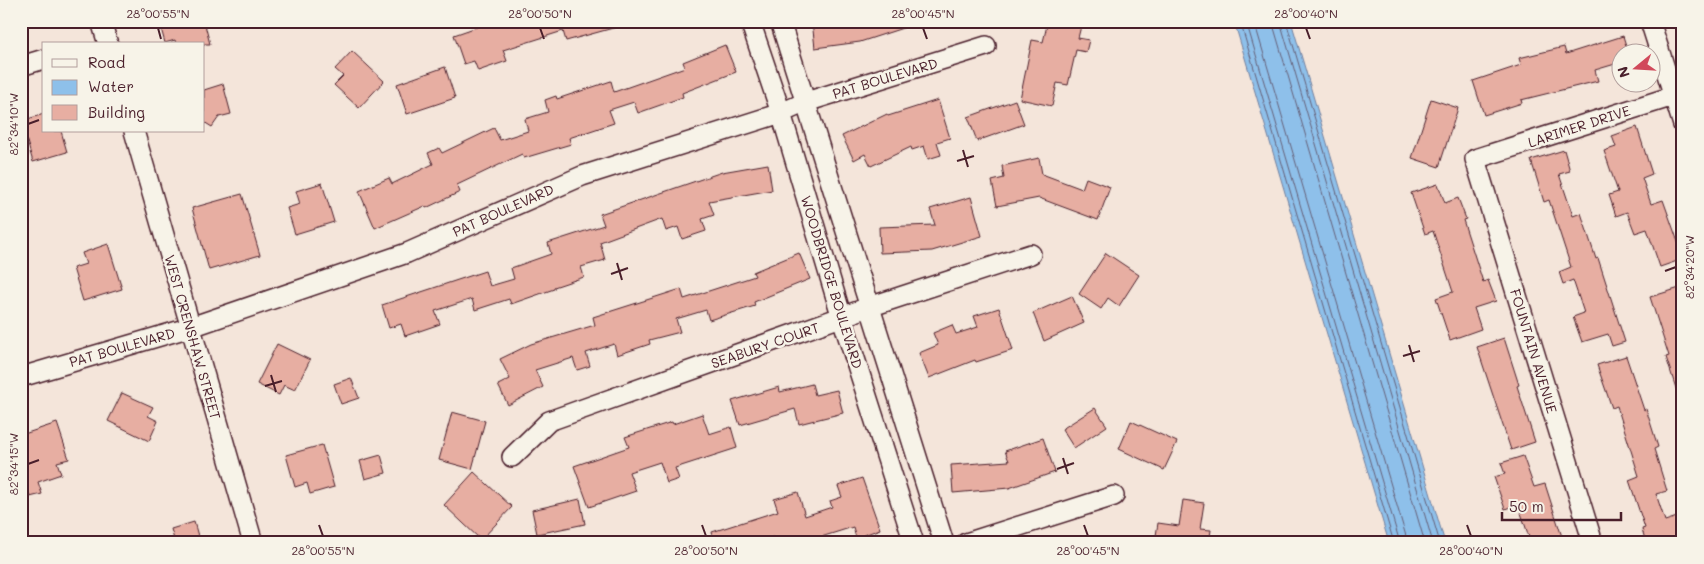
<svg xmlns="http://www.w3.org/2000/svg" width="1704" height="564" viewBox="0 0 1704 564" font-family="Mali,sans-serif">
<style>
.water{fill:#8ec0ea;stroke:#73809e}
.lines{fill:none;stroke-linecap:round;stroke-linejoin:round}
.shore{stroke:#655f77;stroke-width:1}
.building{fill:#e7aea2;stroke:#4a1f2b}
.minor-casing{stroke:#4a1f2b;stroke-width:22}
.minor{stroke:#f7f3e8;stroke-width:19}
.ticks{fill:none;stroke:#4a1f2b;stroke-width:2}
.labels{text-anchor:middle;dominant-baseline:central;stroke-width:5;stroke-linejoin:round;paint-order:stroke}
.street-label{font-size:14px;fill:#4a1f2b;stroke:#f7f3e8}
.neatline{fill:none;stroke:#4a1f2b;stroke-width:2}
.ticks-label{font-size:12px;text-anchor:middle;fill:#4a1f2b}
</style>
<rect width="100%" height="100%" fill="#f4e5da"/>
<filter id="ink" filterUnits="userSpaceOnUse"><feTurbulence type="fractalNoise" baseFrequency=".02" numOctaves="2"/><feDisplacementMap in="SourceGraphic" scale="10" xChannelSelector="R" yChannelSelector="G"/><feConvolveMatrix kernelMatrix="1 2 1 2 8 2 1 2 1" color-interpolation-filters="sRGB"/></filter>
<g filter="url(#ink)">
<path class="water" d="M 1234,21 L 1291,21 L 1445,543 L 1389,543 Z"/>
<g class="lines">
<path class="shore" d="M 1240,21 L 1394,543
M 1246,21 L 1400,543
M 1254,21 L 1408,543
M 1272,21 L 1425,543
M 1280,21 L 1433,543
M 1286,21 L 1440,543"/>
</g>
<path class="building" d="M 159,21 L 204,21 L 210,44 L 176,44 L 175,40 L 165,43 Z
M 494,21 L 623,21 L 624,25 L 566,41 L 563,31 L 503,50 L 507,61 L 478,71 L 474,61 L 464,64 L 454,35 Z
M 812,21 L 915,21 L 915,24 L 860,42 L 815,48 Z
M 1048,21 L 1058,21 L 1081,26 L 1078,38 L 1089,40 L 1086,52 L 1076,50 L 1068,85 L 1057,83 L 1052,106 L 1020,99 L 1032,40 L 1043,42 Z
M 1623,36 L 1628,52 L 1622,52 L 1622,62 L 1595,70 L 1598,81 L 1521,100 L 1522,103 L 1484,115 L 1473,81 L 1521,65 L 1519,58 L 1564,47 L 1566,54 Z
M 725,45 L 736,72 L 682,93 L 683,97 L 638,113 L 634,102 L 609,110 L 614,123 L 569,138 L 571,144 L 524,158 L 522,154 L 457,185 L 460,192 L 426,208 L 425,206 L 375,228 L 359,191 L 389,178 L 392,184 L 433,164 L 428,153 L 439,148 L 442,153 L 494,128 L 500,140 L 528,131 L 525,119 L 548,112 L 545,100 L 556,96 L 557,99 L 611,81 L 614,92 L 685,67 L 683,62 Z
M 352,51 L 384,81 L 359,108 L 334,85 L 343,76 L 335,69 Z
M 445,67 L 455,98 L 407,114 L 397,84 Z
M 223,84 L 231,114 L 219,117 L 212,127 L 204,122 L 204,90 Z
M 1431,99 L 1458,108 L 1439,167 L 1412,158 Z
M 938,100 L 950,138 L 937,142 L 941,155 L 928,159 L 924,146 L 912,150 L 911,147 L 871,166 L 865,154 L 854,160 L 842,136 L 887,114 L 888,116 Z
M 1015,100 L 1024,124 L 977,141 L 968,117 Z
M 44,114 L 44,131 L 61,131 L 67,152 L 33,162 L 21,121 Z
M 1637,127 L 1652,174 L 1642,178 L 1651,204 L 1663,200 L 1683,256 L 1683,259 L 1660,267 L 1647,229 L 1635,233 L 1627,212 L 1616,216 L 1609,195 L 1618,192 L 1604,151 L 1616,147 L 1612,136 Z
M 1564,150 L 1570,171 L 1559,174 L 1573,216 L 1581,213 L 1596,259 L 1598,258 L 1625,342 L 1612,346 L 1608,334 L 1582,342 L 1573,317 L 1584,313 L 1573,280 L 1563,284 L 1559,272 L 1571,267 L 1549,200 L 1544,202 L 1531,160 Z
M 1039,158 L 1042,174 L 1082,189 L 1086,178 L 1110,187 L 1098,220 L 1039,198 L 997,206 L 992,181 L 1004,178 L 1002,166 Z
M 768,164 L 772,190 L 709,201 L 714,215 L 702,219 L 706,231 L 682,239 L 678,227 L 666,231 L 662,219 L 600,242 L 605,260 L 581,267 L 584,277 L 554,287 L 554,289 L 511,304 L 509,299 L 475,310 L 472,299 L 435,311 L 440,324 L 405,336 L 401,324 L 389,328 L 382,305 L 485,271 L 490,286 L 514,279 L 511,268 L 551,254 L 548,243 L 604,225 L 600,214 L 722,172 Z
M 322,183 L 334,222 L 295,234 L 287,208 L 300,204 L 296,191 Z
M 1438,184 L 1445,203 L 1458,198 L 1466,219 L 1463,220 L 1483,282 L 1488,280 L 1496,301 L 1474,308 L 1481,329 L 1450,340 L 1436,298 L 1453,292 L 1433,231 L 1425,234 L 1411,193 Z
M 242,194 L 260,255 L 209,270 L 192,208 Z
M 971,197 L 982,236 L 932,251 L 880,253 L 879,227 L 935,225 L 930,209 Z
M 108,244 L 122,289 L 83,301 L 73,268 L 86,264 L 82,253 Z
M 799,253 L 810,279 L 754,302 L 755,306 L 709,320 L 706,310 L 676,319 L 680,332 L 649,340 L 650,344 L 617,355 L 614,344 L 586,353 L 590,366 L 577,370 L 573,358 L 535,370 L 543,387 L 508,405 L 498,385 L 510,379 L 500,359 L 531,344 L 595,325 L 593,317 L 681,289 L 684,299 L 755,276 L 753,272 Z
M 1106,253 L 1139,275 L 1119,306 L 1108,298 L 1101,309 L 1079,294 Z
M 1683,287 L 1683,401 L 1680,401 L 1666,357 L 1669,356 L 1650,297 Z
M 1072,296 L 1084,323 L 1044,341 L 1033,313 Z
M 999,308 L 1013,350 L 976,362 L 975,360 L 929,378 L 919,353 L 938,345 L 933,333 L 952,325 L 956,334 L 978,327 L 974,316 Z
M 1504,338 L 1519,385 L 1517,386 L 1535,442 L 1511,450 L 1477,347 Z
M 277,344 L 310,360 L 295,390 L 284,385 L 279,395 L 257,384 Z
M 1626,356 L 1644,410 L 1646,409 L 1658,447 L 1654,449 L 1667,491 L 1656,494 L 1665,521 L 1680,516 L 1683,526 L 1683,538 L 1668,543 L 1646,543 L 1642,529 L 1645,528 L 1629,480 L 1639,476 L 1617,406 L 1612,408 L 1597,365 Z
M 351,378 L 359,398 L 341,404 L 334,384 Z
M 812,384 L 815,395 L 837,390 L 843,413 L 799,424 L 795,409 L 740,425 L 732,401 L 779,387 L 780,392 Z
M 122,393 L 153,407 L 148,416 L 158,421 L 149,441 L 108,421 Z
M 1095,408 L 1107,426 L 1074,448 L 1062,429 Z
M 452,412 L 485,421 L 472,469 L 439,460 Z
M 702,414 L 709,434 L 731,427 L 737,448 L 675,468 L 679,479 L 667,483 L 660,462 L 629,472 L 636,491 L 589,507 L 574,466 L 629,447 L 625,437 L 672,422 L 673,424 Z
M 1131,421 L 1177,442 L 1164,470 L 1119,449 Z
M 57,423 L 69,459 L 57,462 L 61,474 L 38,482 L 42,494 L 30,497 L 21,470 L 21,435 Z
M 1043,438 L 1055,472 L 1009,488 L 953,493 L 951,465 L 1009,461 L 1005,451 Z
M 322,445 L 334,487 L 310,494 L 307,483 L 295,487 L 286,455 Z
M 381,455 L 386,473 L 365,479 L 360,461 Z
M 1523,456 L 1534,487 L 1545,484 L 1564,543 L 1531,543 L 1518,504 L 1505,509 L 1494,477 L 1505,474 L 1501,463 Z
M 474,472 L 512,507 L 481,540 L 444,505 Z
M 862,478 L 880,529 L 856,538 L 853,527 L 802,543 L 774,543 L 773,537 L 753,543 L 715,543 L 712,532 L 778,511 L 774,499 L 798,492 L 805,516 L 832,507 L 830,501 L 842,497 L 838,486 Z
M 580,499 L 585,524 L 537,534 L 532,510 Z
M 1183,500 L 1204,503 L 1200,529 L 1211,530 L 1209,543 L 1155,542 L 1158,523 L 1179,526 Z
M 194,522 L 200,543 L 175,543 L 171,529 Z"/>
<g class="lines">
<defs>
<path id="minor" d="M 101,21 L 108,44
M 750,21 L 781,113 L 842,318 L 914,543
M 780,21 L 944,543
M 1650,21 L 1683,125
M 21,66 L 44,59
M 134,131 L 253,543
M 21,377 L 191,327 L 407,253 L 582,176 L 781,113 L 806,102 L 986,46
M 512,457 L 549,421 L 869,307 L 1031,254
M 966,543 L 1114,496
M 1593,543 L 1475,159 L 1683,93"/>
</defs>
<use href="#minor" class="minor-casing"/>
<use href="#minor" class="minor"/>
</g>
</g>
<path class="ticks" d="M 158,28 L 161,39M 540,28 L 544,39M 923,28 L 927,39M 1306,28 L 1310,39M 28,124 L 39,120M 963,150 L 968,167M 957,161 L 974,156M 617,263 L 622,280M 1665,271 L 1676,267M 611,274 L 628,268M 1409,345 L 1414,362M 1403,356 L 1420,351M 271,375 L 276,392M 265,386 L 282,381M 1063,458 L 1068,474M 28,464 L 39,460M 1057,469 L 1074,463M 319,525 L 323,536M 702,525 L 706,536M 1084,525 L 1088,536M 1467,525 L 1471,536"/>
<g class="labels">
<g class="street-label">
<text transform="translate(885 78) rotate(-17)">PAT BOULEVARD</text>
<text transform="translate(1579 126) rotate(-18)">LARIMER DRIVE</text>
<text transform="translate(503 210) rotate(-24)">PAT BOULEVARD</text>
<text transform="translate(832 282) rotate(73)">WOODBRIDGE BOULEVARD</text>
<text transform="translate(193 337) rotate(74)">WEST CRENSHAW STREET</text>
<text transform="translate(765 345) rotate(-19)">SEABURY COURT</text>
<text transform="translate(122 347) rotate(-16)">PAT BOULEVARD</text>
<text transform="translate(1534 351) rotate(73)">FOUNTAIN AVENUE</text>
</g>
</g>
<rect width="1704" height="564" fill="none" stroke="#f7f3e8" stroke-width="55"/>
<rect x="42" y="42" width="162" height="90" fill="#f7f3e8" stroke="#b29e9c"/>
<rect x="52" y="59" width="25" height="8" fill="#f7f3e8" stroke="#b29e9c"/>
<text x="88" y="68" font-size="15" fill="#4a1f2b">Road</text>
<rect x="52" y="80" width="25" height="15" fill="#8ec0ea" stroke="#b29e9c"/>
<text x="88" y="92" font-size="15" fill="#4a1f2b">Water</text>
<rect x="52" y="105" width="25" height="15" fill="#e7aea2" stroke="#b29e9c"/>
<text x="88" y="118" font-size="15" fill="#4a1f2b">Building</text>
<g transform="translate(1636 68) rotate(252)"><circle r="24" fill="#f7f3e8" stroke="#b29e9c"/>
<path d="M0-4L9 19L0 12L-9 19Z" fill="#d1495b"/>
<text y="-8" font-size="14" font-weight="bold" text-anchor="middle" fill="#4a1f2b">N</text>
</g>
<path d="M1502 512v8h119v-8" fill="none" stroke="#4a1f2b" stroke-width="2.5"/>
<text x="1509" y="512" font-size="15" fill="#4a1f2b" stroke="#f7f3e8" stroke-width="4" paint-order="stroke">50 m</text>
<rect x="28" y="28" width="1648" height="508" class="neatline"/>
<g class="ticks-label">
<text x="158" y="18">28°00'55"N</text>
<text x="540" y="18">28°00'50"N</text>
<text x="923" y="18">28°00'45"N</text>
<text x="1306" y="18">28°00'40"N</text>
<text transform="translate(14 124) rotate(-90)" y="4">82°34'10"W</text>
<text transform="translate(1690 267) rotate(-90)" y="4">82°34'20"W</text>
<text transform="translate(14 464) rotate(-90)" y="4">82°34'15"W</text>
<text x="323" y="555">28°00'55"N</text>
<text x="706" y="555">28°00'50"N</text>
<text x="1088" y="555">28°00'45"N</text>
<text x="1471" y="555">28°00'40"N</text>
</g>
</svg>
